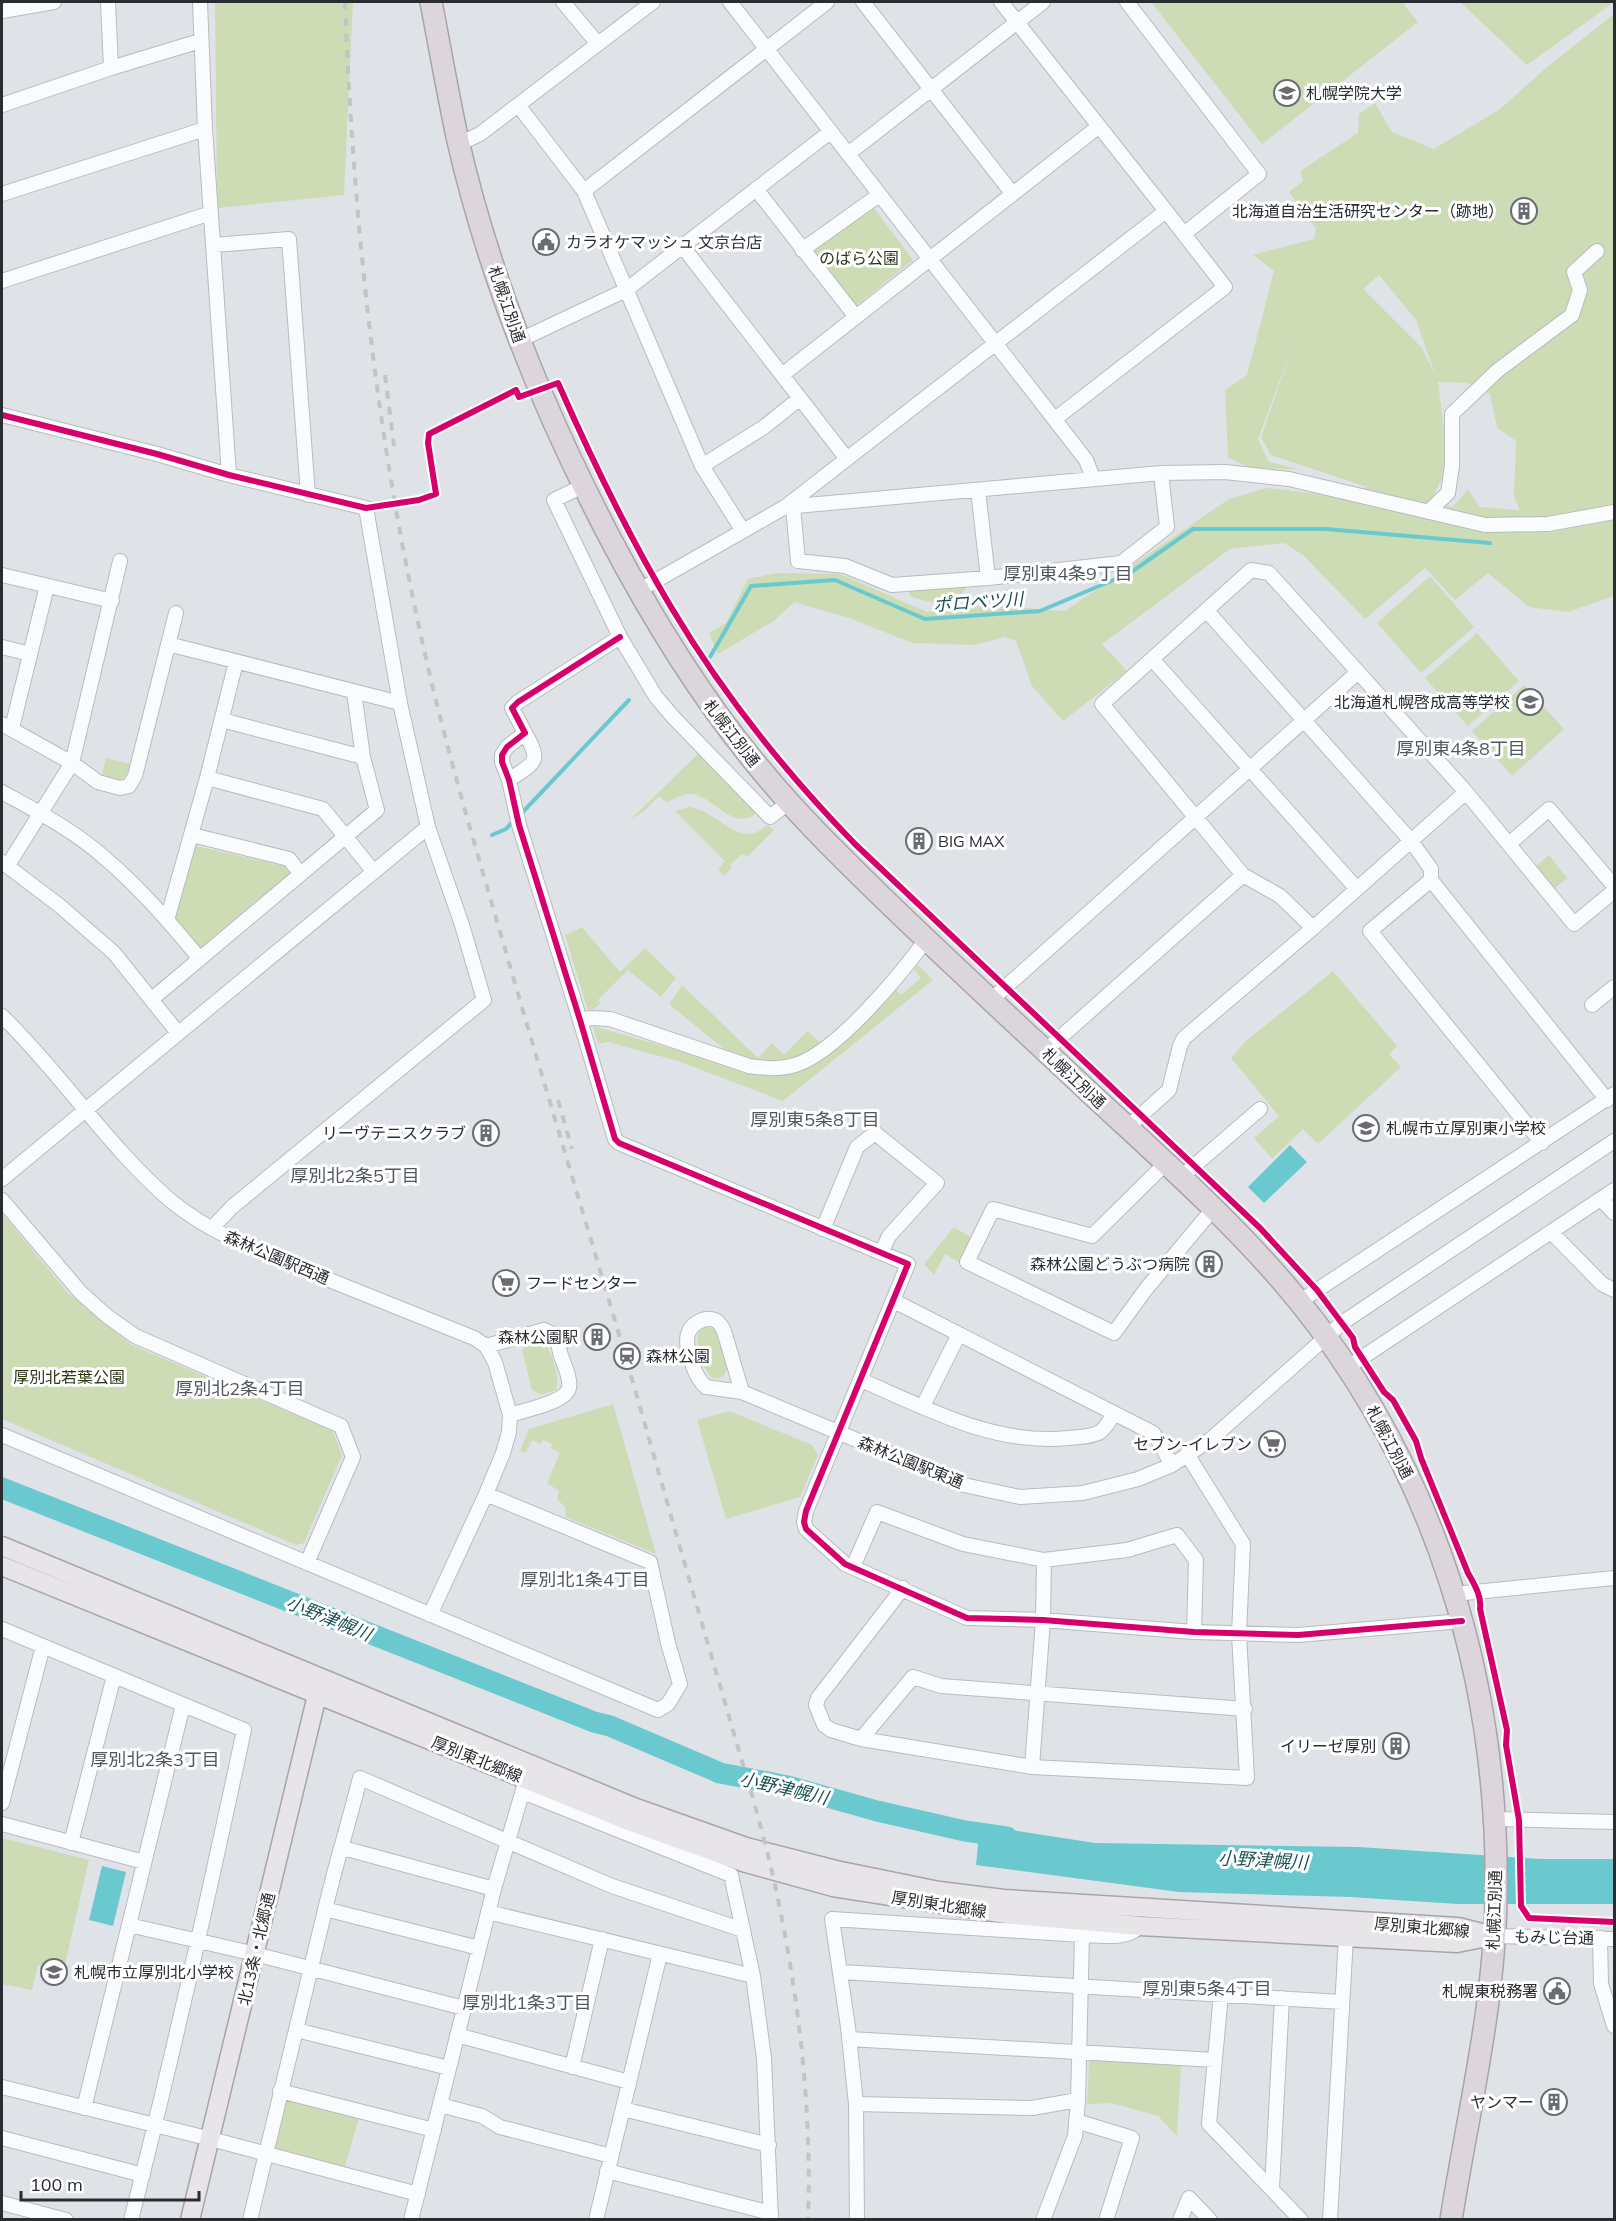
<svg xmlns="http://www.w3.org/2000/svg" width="1616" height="2221" viewBox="0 0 1616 2221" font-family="Mulish,'Noto Sans JP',sans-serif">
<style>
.green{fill:#cddcb5;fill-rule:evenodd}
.water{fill:#69c9cf}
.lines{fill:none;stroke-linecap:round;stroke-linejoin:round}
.stream{stroke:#69c9cf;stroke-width:4}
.river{stroke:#69c9cf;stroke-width:21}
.minor-casing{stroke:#b8bbbf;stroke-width:16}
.major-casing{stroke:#a9a3aa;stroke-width:21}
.highway-casing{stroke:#a9a3aa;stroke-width:24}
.minor{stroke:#fafbfc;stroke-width:14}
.major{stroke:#e8e5e9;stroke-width:18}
.highway{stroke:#ddd5dc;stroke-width:21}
.rail{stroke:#c3c4c6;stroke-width:4;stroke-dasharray:8 8;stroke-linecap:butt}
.cycleway-casing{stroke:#fff;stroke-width:10}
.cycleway{stroke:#d6006c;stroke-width:6}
.labels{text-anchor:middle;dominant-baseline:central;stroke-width:6;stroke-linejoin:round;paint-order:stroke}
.poi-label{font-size:16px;fill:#292c30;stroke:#fff;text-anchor:end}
.park-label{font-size:16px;fill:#2d3714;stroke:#fff}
.street-label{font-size:16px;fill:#292c30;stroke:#fff}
.neighbourhood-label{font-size:18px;fill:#50575f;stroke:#fff}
.water-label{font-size:18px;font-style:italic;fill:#195153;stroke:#fff}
</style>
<rect width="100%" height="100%" fill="#dfe3e8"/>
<path class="green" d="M 215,2 L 353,2 L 344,195 L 217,208 Z
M 1151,2 L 1402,2 L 1418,22 L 1262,144 Z
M 1460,2 L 1614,2 L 1527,65 Z
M 1614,14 L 1614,596 L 1568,612 L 1529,607 L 1488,573 L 1455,600 L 1425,568 L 1365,619 L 1303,555 L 1284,543 L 1230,549 L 1102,644 L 1127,671 L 1063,721 L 1032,686 L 1016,641 L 1004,637 L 975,645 L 912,643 L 849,618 L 794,602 L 775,620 L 718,654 L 709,633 L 726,623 L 748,579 L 777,573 L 840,574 L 927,612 L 989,605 L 1065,611 L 1229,499 L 1267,488 L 1327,495 L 1367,487 L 1271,455 L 1261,437 L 1293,345 L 1258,439 L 1269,462 L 1299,469 L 1250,468 L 1228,457 L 1225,390 L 1247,375 L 1274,271 L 1253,255 L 1314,239 L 1316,228 L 1289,192 L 1303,181 L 1300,171 L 1358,133 L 1359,114 L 1375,103 L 1392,132 L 1434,149 L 1500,109 L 1547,67 ZM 1379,275 L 1416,320 L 1435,374 L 1422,348 L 1363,289 ZM 1438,382 L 1467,383 L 1490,394 L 1497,428 L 1516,441 L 1514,497 L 1520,510 L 1480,507 L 1468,489 L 1453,507 L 1431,501 L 1443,476 L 1445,437 Z
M 871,204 L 913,260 L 853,308 L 808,251 Z
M 1430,576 L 1474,627 L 1421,673 L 1377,623 Z
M 969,583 C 956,610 933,604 910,596 L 909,590 Z
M 1477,633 L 1519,681 L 1468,726 L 1425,678 Z
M 1524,685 L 1564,729 L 1512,776 L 1472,731 Z
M 701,751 L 758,811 C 735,835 715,797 692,794 C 681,793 675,800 666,802 L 659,796 L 643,812 L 630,820 Z
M 106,758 L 130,764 L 128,775 L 120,780 L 102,776 Z
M 688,807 C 711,808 732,839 755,833 C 759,832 764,827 768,825 L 774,830 L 748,856 L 741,855 L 730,865 L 732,868 L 724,876 L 718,869 L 725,861 L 675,811 Z
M 192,845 L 284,866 L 290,874 L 199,950 L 171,917 Z
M 1549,855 L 1567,878 L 1554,889 L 1535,867 Z
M 582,927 L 620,972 L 645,948 L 676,978 L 661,997 L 628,970 L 597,1001 L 601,1003 L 592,1010 L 588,1011 L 565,935 Z
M 918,965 L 933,980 L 783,1101 L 678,1061 L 608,1042 L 598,1044 L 593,1026 L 754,1072 C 819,1085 854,1031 896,990 L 901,995 L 921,978 L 914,970 Z
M 1333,971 L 1397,1046 L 1389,1054 L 1401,1067 L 1318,1144 L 1303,1129 L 1272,1159 L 1254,1138 L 1279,1116 L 1231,1058 L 1246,1041 Z
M 682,985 L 758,1058 L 772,1043 L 784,1055 L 807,1031 L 823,1045 L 801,1058 L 770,1064 L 754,1060 L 725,1050 L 669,1004 Z
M 2,1213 L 68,1293 L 132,1345 L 333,1431 L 342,1455 L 304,1543 L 296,1545 L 2,1419 Z
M 954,1227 L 974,1239 L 960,1263 L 945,1254 L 934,1275 L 924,1264 Z
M 705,1327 L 711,1328 L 719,1334 L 727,1368 L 723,1377 C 719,1378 717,1379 713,1378 C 705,1375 695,1342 698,1334 C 700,1330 701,1330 705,1327 Z
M 540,1339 C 551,1345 561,1379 556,1390 L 541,1395 L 532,1390 L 522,1350 L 527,1343 Z
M 613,1404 L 656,1554 L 566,1517 L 565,1507 L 557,1499 L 559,1491 L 547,1483 L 560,1453 L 551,1448 L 552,1444 L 543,1440 L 541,1444 L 532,1440 L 526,1453 L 520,1451 L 529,1429 Z
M 729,1411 L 812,1445 L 818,1455 L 800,1497 L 726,1519 L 697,1420 Z
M 2,1838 L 89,1860 L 65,1965 L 53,1962 L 52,1968 L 38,1965 L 32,1990 L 2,1984 Z
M 1093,2059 L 1181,2064 L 1177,2136 L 1158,2116 L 1111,2103 L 1087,2104 L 1089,2062 Z
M 283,2098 L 359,2118 L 344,2169 L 271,2149 Z"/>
<path class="water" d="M 1290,1145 L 1307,1162 L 1264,1203 L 1248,1187 Z
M 980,1825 L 1095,1843 L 1359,1847 L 1541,1859 L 1614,1859 L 1614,1904 L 1457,1904 L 1350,1897 L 1179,1892 L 976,1865 Z
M 102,1866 L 126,1872 L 113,1926 L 89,1920 Z"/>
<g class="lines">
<path class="stream" d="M 710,657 L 751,586 L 835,580 L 925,619 L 1040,611 L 1130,573 L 1193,529 L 1326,529 L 1490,543
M 520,815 L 629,700
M 492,835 L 506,829 L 514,820"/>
<path class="river" d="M 2,1488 L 594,1722 L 610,1726 L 720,1773 L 788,1786 L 877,1811 L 965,1831 L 1007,1837"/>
<defs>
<path id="minor" d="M 108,2 L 111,68
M 200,2 L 205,129 L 229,475
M 563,2 L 598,44
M 730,2 L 1086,460 L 1093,478
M 863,2 L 1012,193
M 1127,2 L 1259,174 L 1184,234
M 2,11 L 54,2
M 2,105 L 111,68 L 200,41
M 518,105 L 584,191 L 702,466 L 743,531
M 459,144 L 480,134 L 653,2
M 848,154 L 1043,2
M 756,189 L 856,317
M 584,191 L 827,2
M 2,194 L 205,129
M 214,245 L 289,239 L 308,495
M 683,247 L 847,459
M 802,250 L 879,195
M 2,281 L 211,213
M 520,340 L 626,290 L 830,132
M 782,375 L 1098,127
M 2,415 L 157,454 L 229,475 L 366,508 L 400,703 L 428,827 L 462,925 L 484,1000 L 232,1207 L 212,1228
M 1055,419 L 1225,287 L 1166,211
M 702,466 L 764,427 L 799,399
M 583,486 L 554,500 L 620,637 L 656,697 L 674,718 L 770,817 L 789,802
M 978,490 L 988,578
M 785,507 L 1161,473 L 1225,472 L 1289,479 L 1485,525 L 1548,524 L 1614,512
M 793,507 L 798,561 L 845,566 L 892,585 L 988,578 L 1121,563 L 1167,527 L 1161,473
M 1428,512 L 1448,493 L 1452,466 L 1452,414 L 1497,371 L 1572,315 L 1580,290 L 1574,272 L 1597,251
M 2,575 L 112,601
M 638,591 L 785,507 L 1166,211 L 1001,2
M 1207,611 L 1411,841 L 1431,869 L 1431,880 L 1370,931 L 1542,1143
M 620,637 L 518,702 L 512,708 L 525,733 L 507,747 L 502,755 L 502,762 L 509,780 L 519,825 L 580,1020 L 615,1139 L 619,1143 L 908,1264 L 806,1511 L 804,1522 L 806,1529 L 845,1564 L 967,1618 L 1043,1620 L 1194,1632 L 1298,1635 L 1462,1621
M 168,644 L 400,703
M 2,647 L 30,654
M 1152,659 L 1357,889
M 222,720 L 363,757
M 2,724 L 72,763 L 98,782 L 120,788 L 129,786 L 135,776 L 176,613
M 12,728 L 47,586
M 207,778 L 323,809 L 374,872
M 509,780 C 535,762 542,763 525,733
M 2,792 C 38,812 75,831 106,859 C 141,889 171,924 200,959
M 192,835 L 289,859 L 300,873
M 1509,844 L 1549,809 L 1614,886
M 2,862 L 60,906 L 114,953 L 178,1033
M 8,865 L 72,763 L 120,561
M 1431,880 L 1607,1100
M 167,920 L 207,778 L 236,662
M 1313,928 L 1280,896 L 1243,875 L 1102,704 L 1251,570 L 1269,573 L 1466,792 L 1574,924 L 1614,891
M 152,999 L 377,810 L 363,757 L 354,692
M 990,1001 L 1358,672
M 1592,1005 L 1614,987
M 2,1016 C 62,1074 107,1146 171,1201 C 212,1235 268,1255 317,1275 C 369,1296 421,1317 474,1338 L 486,1346 L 495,1362 L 510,1415 L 509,1432 L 503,1453 L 486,1494 L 430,1615
M 580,1020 L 591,1018 L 610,1019 L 749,1066 C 765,1068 779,1070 795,1065 C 836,1053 900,975 926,940
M 1045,1051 L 1243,875
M 1127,1128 L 1169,1090 L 1180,1046 L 1184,1038 L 1313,928 L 1466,792
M 1165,1164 L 1092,1236 L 993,1209 L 967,1262 L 1114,1333 L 1146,1289 L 1213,1209
M 1180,1178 L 1260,1109
M 2,1179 L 428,827
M 1601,1199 L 1614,1213
M 2,1200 L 81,1293 L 107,1316 L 135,1336 L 341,1426 L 353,1457 L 307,1563
M 823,1229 L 857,1147 L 875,1133 L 937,1183 L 889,1236 L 881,1253
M 1551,1232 L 1602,1284 L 1614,1290
M 894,1301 L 1153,1433 L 1157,1438 L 1172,1465
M 1299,1302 L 1614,1094
M 486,1346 L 544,1330 C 557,1334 558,1344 561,1356 C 564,1364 571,1379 569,1388 C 565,1403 524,1410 510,1415
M 1348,1367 L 1614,1190
M 861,1380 C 926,1408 995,1446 1068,1438 C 1078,1437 1092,1437 1100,1432 C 1106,1428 1110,1419 1114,1414
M 742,1392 L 724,1331 C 722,1327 719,1322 715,1320 C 704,1316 691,1324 688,1334 C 684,1347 695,1378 706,1387 L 742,1392 L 964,1485 L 1020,1497 L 1083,1493 L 1138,1479 L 1172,1465 L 1210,1440 L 1342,1323 L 1614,1141
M 923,1406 L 959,1334
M 2,1435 L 658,1710 L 668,1704 L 680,1684 L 668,1643 L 650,1562 L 486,1494
M 853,1567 L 877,1512 L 963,1544 L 1044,1560 L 1127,1550 L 1177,1535 L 1196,1560 L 1194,1632
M 903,1588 L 818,1698 L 816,1705 L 824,1725 L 831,1730 L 861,1739 L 1032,1767 L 1247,1778 L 1239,1634 L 1243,1544 L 1187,1454
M 1455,1594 L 1614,1578
M 2,1629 L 244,1730 C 209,1894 173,2057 131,2220
M 861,1739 L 913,1677 L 941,1686 L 1245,1709
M 1032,1767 L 1043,1620 L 1044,1560
M 523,1792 L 731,1875 L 753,1976 L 764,2058 L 771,2220
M 2,1803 L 43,1646
M 1496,1819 L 1614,1822
M 2,1824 L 144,1862
M 71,1843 L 114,1676
M 343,1848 L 494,1889
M 325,1909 L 479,1948
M 488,1912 L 753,1976
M 129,1925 L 255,1954 L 464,2008
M 1494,1936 L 1614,1939
M 1600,1938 L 1601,1984 L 1614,2026
M 841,1972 L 1342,2002
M 1221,1994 L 1209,2124 L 1301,2220
M 296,2030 L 449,2068
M 457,2035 L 629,2082
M 849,2039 L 1215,2060
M 572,2067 L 602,1939
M 2,2087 L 211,2139 L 418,2194
M 280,2091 L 434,2130
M 856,2104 L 1032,2108 L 1078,2100 L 1082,1935 C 1101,1935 1126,1941 1140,1926
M 440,2105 L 482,2116 L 500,2127 L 611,2156
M 84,2108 L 183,1705
M 623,2109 L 769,2145
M 1076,2121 L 1132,2138 L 1106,2220
M 2,2138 L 143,2175
M 607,2171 L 771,2213
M 1272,2188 L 1282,1998
M 2,2203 L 66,2220
M 250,2220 C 275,2116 300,2013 325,1910 C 335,1866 349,1822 360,1778 L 612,1886 L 743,1930
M 411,2220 L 494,1889 L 525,1783
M 596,2220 L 660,1954
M 857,2220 L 856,2104 L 848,2027 L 832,1919 L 1082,1935
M 1043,2220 L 1075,2136 L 1078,2100
M 1180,2220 L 1189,2198 L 1210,2220
M 1330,2220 L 1346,1937"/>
<path id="major" d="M 2,1546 L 636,1808 L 746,1847 L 836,1870 L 939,1891 L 1004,1899 L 1458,1927 L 1494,1936
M 2,1566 L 631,1822 L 746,1863 L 833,1887 L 1013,1915 L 1140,1926 L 1457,1943 L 1487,1937
M 190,2220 L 320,1683"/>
<path id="highway" d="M 431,2 C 440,48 448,95 458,141 C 490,280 544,412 610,538 C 652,618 699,695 757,765 C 795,812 838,854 881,896 C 949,962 1019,1026 1088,1091 C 1160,1158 1236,1224 1298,1300 C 1436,1471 1500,1682 1496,1900 C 1494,2008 1468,2113 1451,2220"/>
</defs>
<use href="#minor" class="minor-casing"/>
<use href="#major" class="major-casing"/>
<use href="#highway" class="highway-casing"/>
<use href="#minor" class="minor"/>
<use href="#major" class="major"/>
<use href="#highway" class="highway"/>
<path class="rail" d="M 345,2 C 353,214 375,428 421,636 C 443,737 472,836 501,935 C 548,1099 599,1263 646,1428 C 671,1516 696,1604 722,1692 C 740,1757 762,1823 776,1890 C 799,1998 812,2110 808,2220
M 385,375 L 394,446
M 558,1100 L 572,1149"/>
<defs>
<path id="cycleway" d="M 2,415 L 157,454 L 229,475 L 366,508 L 419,500 L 436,494 L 428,443 L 429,434 L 516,390 L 519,397 L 558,383 C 592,460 628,535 671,607 C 722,693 786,773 855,844 L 1260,1228 L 1317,1290 L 1353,1338 L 1355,1347 L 1384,1392 L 1393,1400 L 1416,1441 L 1421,1458 L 1468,1573 C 1474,1584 1482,1596 1480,1609 L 1507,1730 L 1506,1745 L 1519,1820 L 1521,1906 L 1529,1918 L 1614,1922
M 620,637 L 518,702 L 512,708 L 525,733 L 507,747 L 502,755 L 502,762 L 509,780 L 519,825 L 580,1020 L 615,1139 L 619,1143 L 908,1264 L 806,1511 L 804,1522 L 806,1529 L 845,1564 L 967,1618 L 1043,1620 L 1194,1632 L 1298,1635 L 1462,1621"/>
</defs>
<use href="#cycleway" class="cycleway-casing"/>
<use href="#cycleway" class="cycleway"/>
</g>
<defs>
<symbol id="university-ring" viewBox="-11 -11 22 22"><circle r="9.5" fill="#fff" stroke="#696c70" stroke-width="1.5"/><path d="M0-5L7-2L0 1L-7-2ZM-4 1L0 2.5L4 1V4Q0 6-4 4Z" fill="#696c70"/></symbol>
<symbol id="building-ring" viewBox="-11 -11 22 22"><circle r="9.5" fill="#fff" stroke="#696c70" stroke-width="1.5"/><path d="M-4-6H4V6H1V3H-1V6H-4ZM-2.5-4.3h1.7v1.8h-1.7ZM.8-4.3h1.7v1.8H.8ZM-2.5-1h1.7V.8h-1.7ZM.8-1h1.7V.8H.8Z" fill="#696c70"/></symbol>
<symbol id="civic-ring" viewBox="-11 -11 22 22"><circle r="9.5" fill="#fff" stroke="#696c70" stroke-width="1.5"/><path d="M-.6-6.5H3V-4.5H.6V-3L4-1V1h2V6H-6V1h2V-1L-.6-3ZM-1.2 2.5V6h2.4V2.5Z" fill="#696c70"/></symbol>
<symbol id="school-ring" viewBox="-11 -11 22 22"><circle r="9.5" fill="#fff" stroke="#696c70" stroke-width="1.5"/><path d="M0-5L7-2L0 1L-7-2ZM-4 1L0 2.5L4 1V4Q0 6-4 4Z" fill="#696c70"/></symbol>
<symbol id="supermarket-ring" viewBox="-11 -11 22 22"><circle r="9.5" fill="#fff" stroke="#696c70" stroke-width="1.5"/><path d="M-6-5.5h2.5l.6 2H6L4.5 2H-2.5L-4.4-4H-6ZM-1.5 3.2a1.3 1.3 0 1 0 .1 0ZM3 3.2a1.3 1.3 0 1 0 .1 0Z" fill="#696c70"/></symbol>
<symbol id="station-ring" viewBox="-11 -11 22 22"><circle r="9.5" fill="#fff" stroke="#696c70" stroke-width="1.5"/><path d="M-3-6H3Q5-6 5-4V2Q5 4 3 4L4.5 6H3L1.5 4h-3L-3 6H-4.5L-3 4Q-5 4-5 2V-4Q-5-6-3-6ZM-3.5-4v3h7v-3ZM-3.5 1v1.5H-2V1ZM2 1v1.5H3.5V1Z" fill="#696c70"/></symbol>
</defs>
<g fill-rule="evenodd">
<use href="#university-ring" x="1272" y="78" width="30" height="30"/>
<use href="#building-ring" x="1509" y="196" width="30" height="30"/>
<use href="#civic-ring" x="531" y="227" width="30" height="30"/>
<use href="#school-ring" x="1515" y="687" width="30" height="30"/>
<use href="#building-ring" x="904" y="826" width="30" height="30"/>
<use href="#school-ring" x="1351" y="1113" width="30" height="30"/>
<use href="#building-ring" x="471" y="1118" width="30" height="30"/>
<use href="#building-ring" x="1194" y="1249" width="30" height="30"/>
<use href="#supermarket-ring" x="491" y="1268" width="30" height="30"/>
<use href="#building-ring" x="582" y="1322" width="30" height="30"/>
<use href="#station-ring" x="612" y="1341" width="30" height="30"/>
<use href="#supermarket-ring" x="1257" y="1429" width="30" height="30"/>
<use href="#building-ring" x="1381" y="1731" width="30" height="30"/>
<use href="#school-ring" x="39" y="1957" width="30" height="30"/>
<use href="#civic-ring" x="1542" y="1976" width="30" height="30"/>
<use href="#building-ring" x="1539" y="2087" width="30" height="30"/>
</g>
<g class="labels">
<g class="poi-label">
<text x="1306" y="93" text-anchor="start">札幌学院大学</text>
<text x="1504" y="211">北海道自治生活研究センター（跡地）</text>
<text x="566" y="242" text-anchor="start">カラオケマッシュ 文京台店</text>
<text x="1510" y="702">北海道札幌啓成高等学校</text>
<text x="938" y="841" text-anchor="start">BIG MAX</text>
<text x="1386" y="1128" text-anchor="start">札幌市立厚別東小学校</text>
<text x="466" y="1133">リーヴテニスクラブ</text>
<text x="1190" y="1264">森林公園どうぶつ病院</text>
<text x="526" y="1283" text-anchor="start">フードセンター</text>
<text x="578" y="1337">森林公園駅</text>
<text x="646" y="1356" text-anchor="start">森林公園</text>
<text x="1252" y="1444">セブン-イレブン</text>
<text x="1376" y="1746">イリーゼ厚別</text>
<text x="74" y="1972" text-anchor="start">札幌市立厚別北小学校</text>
<text x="1538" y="1991">札幌東税務署</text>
<text x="1534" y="2102">ヤンマー</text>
</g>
<g class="park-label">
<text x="859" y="258">のばら公園</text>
<text x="69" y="1377">厚別北若葉公園</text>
</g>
<g class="street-label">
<text transform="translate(507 304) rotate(71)">札幌江別通</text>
<text transform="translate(732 733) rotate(52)">札幌江別通</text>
<text transform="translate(1074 1078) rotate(43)">札幌江別通</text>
<text transform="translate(277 1257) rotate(23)">森林公園駅西通</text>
<text transform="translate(1390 1442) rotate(62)">札幌江別通</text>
<text transform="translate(911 1462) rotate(22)">森林公園駅東通</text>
<text transform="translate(477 1759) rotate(22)">厚別東北郷線</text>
<text transform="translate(939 1904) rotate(9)">厚別東北郷線</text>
<text transform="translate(1494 1910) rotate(-88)">札幌江別通</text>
<text transform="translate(1422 1927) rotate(5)">厚別東北郷線</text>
<text transform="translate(1554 1937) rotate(1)">もみじ台通</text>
<text transform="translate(256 1949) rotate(-77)">北13条・北郷通</text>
</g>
<g class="neighbourhood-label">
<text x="1068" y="573">厚別東4条9丁目</text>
<text x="1461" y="748">厚別東4条8丁目</text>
<text x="815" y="1119">厚別東5条8丁目</text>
<text x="355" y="1175">厚別北2条5丁目</text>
<text x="240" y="1388">厚別北2条4丁目</text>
<text x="585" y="1579">厚別北1条4丁目</text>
<text x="155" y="1759">厚別北2条3丁目</text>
<text x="1207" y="1988">厚別東5条4丁目</text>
<text x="527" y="2002">厚別北1条3丁目</text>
</g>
<g class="water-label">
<text transform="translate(978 602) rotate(-4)">ポロベツ川</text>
<text transform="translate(329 1618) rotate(22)">小野津幌川</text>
<text transform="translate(784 1788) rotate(13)">小野津幌川</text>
<text transform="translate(1263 1860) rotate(3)">小野津幌川</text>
</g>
</g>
<rect width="1616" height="2221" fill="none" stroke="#292c30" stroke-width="6"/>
<path d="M21 2191v9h178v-9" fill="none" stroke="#292c30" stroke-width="3"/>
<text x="30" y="2191" font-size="18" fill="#292c30" stroke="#ffffff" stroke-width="4.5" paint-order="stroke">100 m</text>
</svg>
